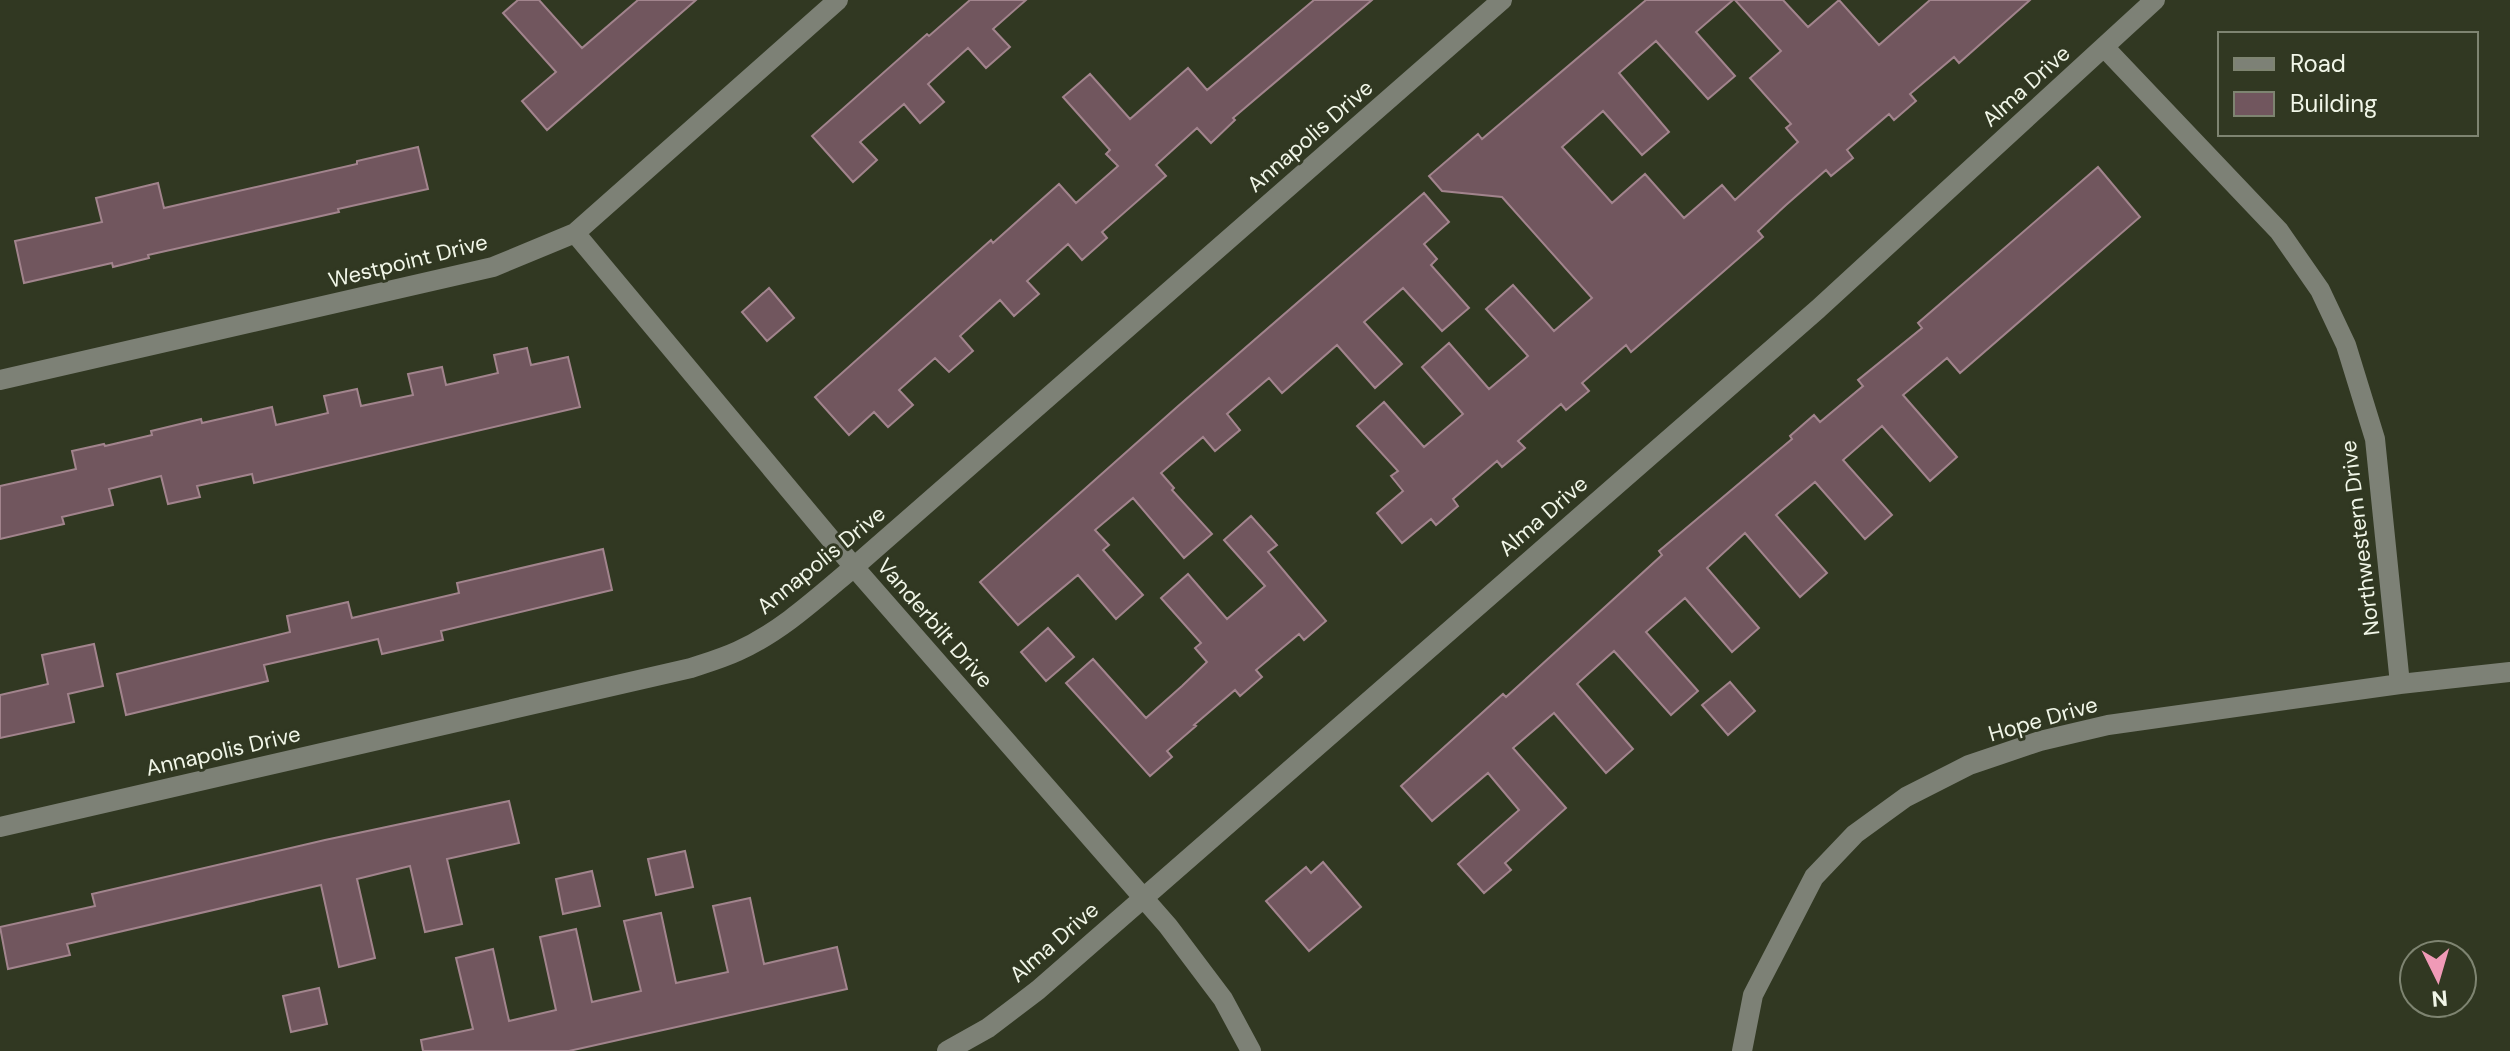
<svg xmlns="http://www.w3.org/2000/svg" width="2510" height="1051" viewBox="0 0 2510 1051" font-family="'DM Sans',sans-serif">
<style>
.building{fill:#71565e;stroke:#a2848d;stroke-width:2}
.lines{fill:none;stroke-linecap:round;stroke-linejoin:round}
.minor{stroke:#7d8176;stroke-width:20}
.labels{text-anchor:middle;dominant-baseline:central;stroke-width:6;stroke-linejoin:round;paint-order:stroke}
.street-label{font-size:22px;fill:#f1f6e8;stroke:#313822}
</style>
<rect width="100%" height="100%" fill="#313822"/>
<path class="building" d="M 518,0 L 539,0 L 582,48 L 638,0 L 696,0 L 547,130 L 522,101 L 556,72 L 503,13 Z
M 970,0 L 1026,0 L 993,29 L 1010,47 L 986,68 L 968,48 L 928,84 L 944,102 L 920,123 L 904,104 L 860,142 L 877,160 L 853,182 L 812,136 L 927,34 L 929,36 Z
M 1314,0 L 1372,0 L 1233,118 L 1235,120 L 1211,143 L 1197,128 L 1156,165 L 1166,176 L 1102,232 L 1107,238 L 1082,260 L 1068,244 L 1027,281 L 1039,294 L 1014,316 L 1000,300 L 960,336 L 973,351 L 949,372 L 935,358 L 899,390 L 913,405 L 888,427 L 874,412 L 849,435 L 815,397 L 991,240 L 993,243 L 1059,184 L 1076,203 L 1118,166 L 1106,154 L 1110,150 L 1063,97 L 1090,74 L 1130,119 L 1188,68 L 1207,90 Z
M 1646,0 L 1733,0 L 1696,32 L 1735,76 L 1708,99 L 1656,41 L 1619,73 L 1669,132 L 1642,155 L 1603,111 L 1562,147 L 1612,203 L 1645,174 L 1684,218 L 1722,185 L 1735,200 L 1798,142 L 1786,128 L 1791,124 L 1750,78 L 1781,51 L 1735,0 L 1783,0 L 1808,27 L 1839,0 L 1879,45 L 1930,0 L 2030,0 L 1959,63 L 1954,57 L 1910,94 L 1916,101 L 1894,120 L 1889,114 L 1847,150 L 1853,158 L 1831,176 L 1826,170 L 1786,205 L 1758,231 L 1763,237 L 1653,333 L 1631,352 L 1626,345 L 1582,383 L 1589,391 L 1566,410 L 1561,404 L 1518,441 L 1525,448 L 1502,467 L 1497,461 L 1453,499 L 1458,506 L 1436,525 L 1431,519 L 1402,543 L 1377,513 L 1403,491 L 1391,476 L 1398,471 L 1357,426 L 1384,402 L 1424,447 L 1463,414 L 1422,367 L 1449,343 L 1489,389 L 1528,356 L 1486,309 L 1513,285 L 1554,331 L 1592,298 L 1502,197 L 1442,191 L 1429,176 L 1478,134 L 1482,139 Z
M 418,147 L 428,189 L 338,209 L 339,212 L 148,255 L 149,258 L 113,267 L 112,263 L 24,283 L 15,241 L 102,222 L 96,198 L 158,183 L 164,208 L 357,164 L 357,161 Z
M 2098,167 L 2140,217 L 1960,373 L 1947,358 L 1903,395 L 1957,457 L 1930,481 L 1882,426 L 1843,460 L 1892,515 L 1865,539 L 1815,482 L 1776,515 L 1827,573 L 1800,597 L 1745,533 L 1707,568 L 1759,628 L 1732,652 L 1685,598 L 1646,632 L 1698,691 L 1671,715 L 1614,651 L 1577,684 L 1633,749 L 1606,773 L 1554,713 L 1513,748 L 1566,808 L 1505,863 L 1511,870 L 1484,893 L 1458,864 L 1519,810 L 1488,773 L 1432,821 L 1401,786 L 1503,694 L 1506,697 L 1662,555 L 1659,551 L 1792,439 L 1790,436 L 1814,415 L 1820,422 L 1863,386 L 1858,380 L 1922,328 L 1918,323 Z
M 1424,193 L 1449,222 L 1424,244 L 1437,259 L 1431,265 L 1469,308 L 1442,331 L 1403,288 L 1364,322 L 1402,364 L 1375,388 L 1337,345 L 1282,393 L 1269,378 L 1227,414 L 1240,430 L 1215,451 L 1203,437 L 1161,473 L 1174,488 L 1172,490 L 1212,534 L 1184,558 L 1133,498 L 1095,530 L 1109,545 L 1103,550 L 1143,595 L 1116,619 L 1078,575 L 1018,625 L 980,582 L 1177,407 Z
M 769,288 L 794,318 L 767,341 L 742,312 Z
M 527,348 L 531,365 L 568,357 L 580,407 L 254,483 L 252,474 L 197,486 L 200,497 L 168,504 L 161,476 L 109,489 L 113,505 L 62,517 L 64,524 L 0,539 L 0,486 L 76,469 L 72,451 L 104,444 L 105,446 L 152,435 L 151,431 L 201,419 L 202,423 L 272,407 L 276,425 L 328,413 L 324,396 L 357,389 L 361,406 L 413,395 L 408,374 L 442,367 L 446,385 L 498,373 L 494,355 Z
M 1251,516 L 1277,545 L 1268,552 L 1326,621 L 1304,640 L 1299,634 L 1256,670 L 1262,677 L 1240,696 L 1235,690 L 1194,725 L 1196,726 L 1167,751 L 1172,757 L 1150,776 L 1066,683 L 1093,659 L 1146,718 L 1182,686 L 1207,662 L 1195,648 L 1201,643 L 1161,598 L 1188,574 L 1227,619 L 1265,586 L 1224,540 Z
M 603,549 L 612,590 L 441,631 L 443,640 L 382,654 L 378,639 L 264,665 L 268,681 L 126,715 L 117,674 L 290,632 L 287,616 L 348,602 L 352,618 L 459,593 L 457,583 Z
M 1048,628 L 1074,657 L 1046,681 L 1021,652 Z
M 94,644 L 103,686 L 68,694 L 74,722 L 0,738 L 0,695 L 48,684 L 42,655 Z
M 1730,682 L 1755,711 L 1728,735 L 1702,705 Z
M 509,801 L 519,843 L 447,859 L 462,924 L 425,932 L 410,866 L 357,879 L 375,958 L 339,967 L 321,885 L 67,944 L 70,955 L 8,969 L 0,927 L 95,906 L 92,894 L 325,840 Z
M 685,851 L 693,887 L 656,895 L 648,859 Z
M 1323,862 L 1361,907 L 1309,951 L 1266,901 L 1306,867 L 1311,873 Z
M 592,871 L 600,906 L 563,914 L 556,879 Z
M 750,898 L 764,964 L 837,947 L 847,989 L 569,1051 L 423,1051 L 421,1040 L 473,1029 L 456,958 L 493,949 L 509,1021 L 556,1010 L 540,937 L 576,929 L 592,1002 L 641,991 L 624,921 L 661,913 L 676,983 L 728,972 L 713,906 Z
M 319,988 L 327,1024 L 291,1032 L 283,996 Z"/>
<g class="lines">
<path class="minor" d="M 2104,47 L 2279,231 L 2320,290 L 2346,345 L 2375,439 L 2400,684
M 575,233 L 854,567 L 1168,926 L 1223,999 L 1251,1051
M 0,380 L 493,267 L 575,233 L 838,0
M 0,827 L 691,668 C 706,663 723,658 738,651 C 782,631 817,598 854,567 L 1502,0
M 947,1051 L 988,1028 L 1038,990 L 1818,309 L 2155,0
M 1742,1051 L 1753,995 L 1814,877 L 1855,834 L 1906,797 L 1969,765 L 2040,741 L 2108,725 L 2400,684 L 2510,672"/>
</g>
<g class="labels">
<g class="street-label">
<text transform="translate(2026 86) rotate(-42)">Alma Drive</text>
<text transform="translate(1310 136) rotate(-41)">Annapolis Drive</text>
<text transform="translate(408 261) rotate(-14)">Westpoint Drive</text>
<text transform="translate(1543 516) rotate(-41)">Alma Drive</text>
<text transform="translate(2360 538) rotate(-97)">Northwestern Drive</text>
<text transform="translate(821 560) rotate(-39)">Annapolis Drive</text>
<text transform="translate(935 623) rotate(49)">Vanderbilt Drive</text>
<text transform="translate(2043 719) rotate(-16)">Hope Drive</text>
<text transform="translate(223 751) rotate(-13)">Annapolis Drive</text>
<text transform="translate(1054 942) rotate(-41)">Alma Drive</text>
</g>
</g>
<rect x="2218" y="32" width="260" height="104" fill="#313822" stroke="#7e8471" stroke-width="2"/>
<rect x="2234" y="58" width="40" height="12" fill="#7d8176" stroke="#7e8471" stroke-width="2"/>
<text x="2290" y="72" font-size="24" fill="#f1f6e8">Road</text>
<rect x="2234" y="92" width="40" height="24" fill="#71565e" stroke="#7e8471" stroke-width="2"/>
<text x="2290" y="112" font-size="24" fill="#f1f6e8">Building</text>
<g transform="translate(2438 979) rotate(175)"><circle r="38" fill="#313822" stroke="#7e8471" stroke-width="2"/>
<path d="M0-6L14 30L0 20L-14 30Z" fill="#f09ab7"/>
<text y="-12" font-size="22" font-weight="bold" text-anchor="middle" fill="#f1f6e8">N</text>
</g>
</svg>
